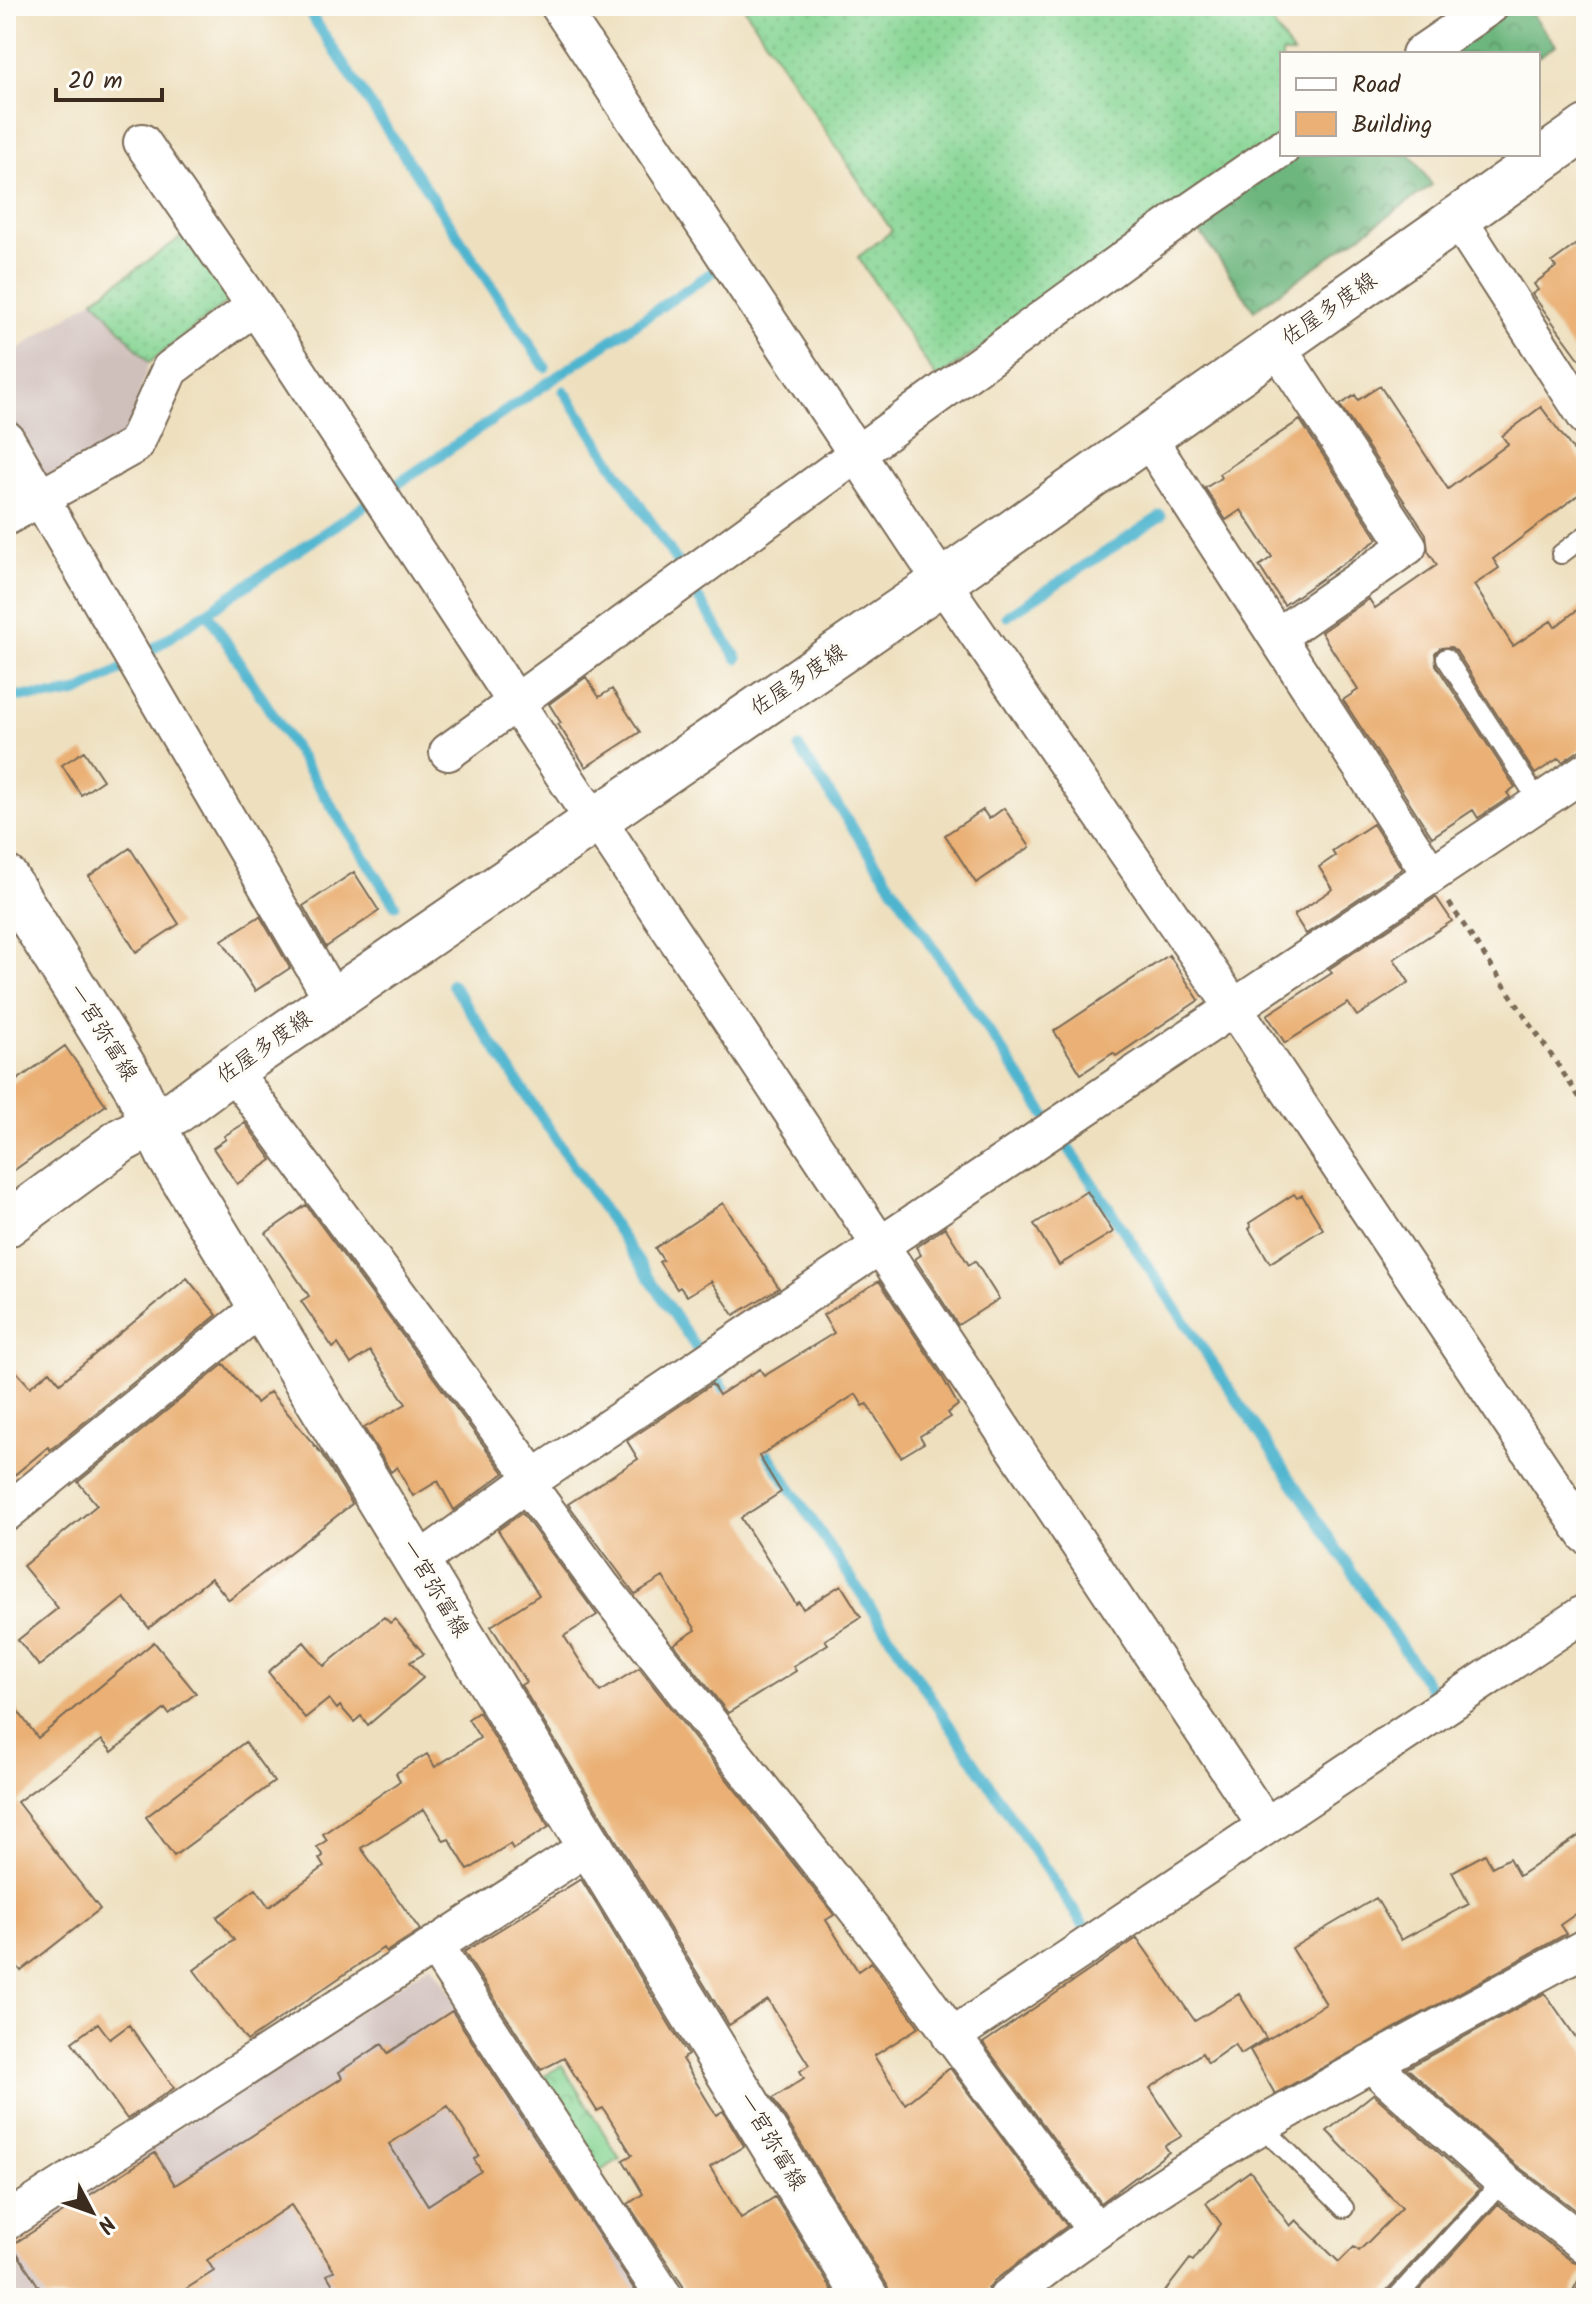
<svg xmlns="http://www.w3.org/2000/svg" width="1592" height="2304" viewBox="0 0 1592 2304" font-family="Kalam,'Klee One',sans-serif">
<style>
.industrial{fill:#d0c0bc}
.grass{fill:url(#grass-dots);stroke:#618059;stroke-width:2}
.forest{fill:url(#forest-crowns);stroke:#54704e;stroke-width:2}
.park{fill:url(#park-crowns);stroke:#618059;stroke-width:2}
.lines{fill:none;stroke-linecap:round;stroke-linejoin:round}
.stream{stroke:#50b5cf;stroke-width:11}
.building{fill:#eab075;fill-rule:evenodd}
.service-casing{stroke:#7a6a56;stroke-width:22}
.minor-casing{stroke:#7a6a56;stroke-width:40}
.secondary-casing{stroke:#7a6a56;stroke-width:48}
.path{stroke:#7a6a56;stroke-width:5;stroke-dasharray:6 6;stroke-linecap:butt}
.service{stroke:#fff;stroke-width:18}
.minor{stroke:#fff;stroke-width:36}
.secondary{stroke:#fff;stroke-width:44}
.labels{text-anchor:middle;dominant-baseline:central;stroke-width:7;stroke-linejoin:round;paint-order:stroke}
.street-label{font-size:22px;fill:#3b2a1e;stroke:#fdfcf7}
</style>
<defs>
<pattern id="grass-dots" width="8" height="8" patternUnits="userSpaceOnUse" patternTransform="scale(2)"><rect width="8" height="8" fill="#87d594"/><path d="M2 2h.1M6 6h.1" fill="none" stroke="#75b77f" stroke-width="1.8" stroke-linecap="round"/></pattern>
<pattern id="forest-crowns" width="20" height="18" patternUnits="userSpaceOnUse" patternTransform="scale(2)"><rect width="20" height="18" fill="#6db67e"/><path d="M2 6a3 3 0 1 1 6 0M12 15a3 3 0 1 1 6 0" fill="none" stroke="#5b9467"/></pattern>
<pattern id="park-crowns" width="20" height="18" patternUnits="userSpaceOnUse" patternTransform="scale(2)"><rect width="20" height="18" fill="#87d594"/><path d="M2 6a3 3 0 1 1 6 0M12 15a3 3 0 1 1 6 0" fill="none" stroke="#75b77f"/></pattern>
</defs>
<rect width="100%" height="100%" fill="#fdfcf7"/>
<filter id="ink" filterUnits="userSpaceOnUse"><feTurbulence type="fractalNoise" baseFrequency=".0125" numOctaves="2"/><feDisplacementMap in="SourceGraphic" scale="16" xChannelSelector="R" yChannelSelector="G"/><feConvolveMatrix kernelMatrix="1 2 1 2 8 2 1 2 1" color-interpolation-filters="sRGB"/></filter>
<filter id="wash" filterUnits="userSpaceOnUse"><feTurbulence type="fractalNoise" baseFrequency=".006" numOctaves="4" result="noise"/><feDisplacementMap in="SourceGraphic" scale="32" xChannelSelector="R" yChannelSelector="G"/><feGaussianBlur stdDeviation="1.8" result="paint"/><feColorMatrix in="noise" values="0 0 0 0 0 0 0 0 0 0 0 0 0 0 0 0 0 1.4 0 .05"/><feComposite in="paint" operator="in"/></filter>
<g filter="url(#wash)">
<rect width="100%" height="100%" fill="#eee0bf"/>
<path class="industrial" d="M 94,299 L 149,363 L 128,434 L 38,482 L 6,425 L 6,357 Z
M 431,1964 L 651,2298 L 6,2298 L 6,2241 Z"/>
<path class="grass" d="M 743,6 L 1261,6 L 1293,54 L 1282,54 L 1282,134 L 937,379 L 858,257 L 892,231 Z
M 193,229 L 235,296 L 149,363 L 94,299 Z"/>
<path class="forest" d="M 1517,6 L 1525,6 L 1556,45 L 1538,57 L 1538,54 L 1445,54 Z
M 1296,154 L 1410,154 L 1432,185 L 1254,310 L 1194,223 Z"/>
<path class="park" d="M 562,2065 L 620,2159 L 592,2176 L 534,2082 Z"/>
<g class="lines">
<path class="stream" d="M 305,6 L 545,367
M 564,391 L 680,566
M 387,491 L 717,269
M 697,596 L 737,658
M 207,612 L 395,905
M 1007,616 L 1161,516
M 145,654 L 367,504
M 6,696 L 56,696 L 78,692 L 122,669
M 799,748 L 1046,1116
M 452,984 L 697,1349
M 1062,1138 L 1433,1693
M 719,1381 L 734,1403
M 759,1441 L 1088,1932"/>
</g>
<g id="blocks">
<path class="building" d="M 1586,237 L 1586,368 L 1532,294 L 1538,290 L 1534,284 L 1556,267 L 1552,262 Z
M 1380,386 L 1448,489 L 1508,444 L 1502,436 L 1541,407 L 1586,467 L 1586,489 L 1493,559 L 1499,568 L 1474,585 L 1513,646 L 1551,621 L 1555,627 L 1586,603 L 1586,746 L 1562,762 L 1559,758 L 1535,774 L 1456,651 L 1451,647 L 1440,648 L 1435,653 L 1436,665 L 1515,787 L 1507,793 L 1510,797 L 1478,818 L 1473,810 L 1432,837 L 1343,700 L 1358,690 L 1321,632 L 1369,599 L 1375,608 L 1437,565 L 1428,551 L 1426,534 L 1340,405 L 1355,395 L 1358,400 Z
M 1300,420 L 1378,539 L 1284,605 L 1259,566 L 1272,557 L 1241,510 L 1226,520 L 1205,488 L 1221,478 L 1219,474 Z
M 586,677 L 599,697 L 612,689 L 640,732 L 586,767 L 558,724 L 561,723 L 549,704 Z
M 84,751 L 103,780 L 81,795 L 62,765 Z
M 1004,808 L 1030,847 L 976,883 L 945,835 L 983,810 L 989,819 Z
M 1373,824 L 1402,869 L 1306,934 L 1294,915 L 1333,889 L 1319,867 L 1335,856 L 1332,851 Z
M 130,848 L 179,924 L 136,952 L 89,876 Z
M 354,872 L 379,911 L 326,947 L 303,906 Z
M 1436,897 L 1452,921 L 1394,959 L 1409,982 L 1357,1016 L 1348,1003 L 1285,1043 L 1267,1015 L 1332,973 L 1329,969 Z
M 260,916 L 290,968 L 255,991 L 222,940 Z
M 1169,955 L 1199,1000 L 1116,1056 L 1113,1053 L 1081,1074 L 1054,1031 Z
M 65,1046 L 106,1105 L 6,1176 L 6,1088 Z
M 245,1123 L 272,1160 L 237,1184 L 213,1148 L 226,1139 L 224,1136 Z
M 1087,1191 L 1113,1232 L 1059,1265 L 1034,1224 Z
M 1294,1194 L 1297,1198 L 1302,1195 L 1323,1229 L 1270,1263 L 1249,1229 L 1251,1227 L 1249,1223 Z
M 723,1203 L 779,1288 L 734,1315 L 711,1281 L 687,1296 L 680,1287 L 677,1289 L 659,1262 L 663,1260 L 655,1248 Z
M 306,1205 L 504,1473 L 454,1510 L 438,1481 L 413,1496 L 397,1467 L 391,1472 L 364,1428 L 406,1404 L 370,1351 L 351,1364 L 338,1344 L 333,1348 L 301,1301 L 309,1296 L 266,1233 Z
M 945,1227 L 969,1265 L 975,1261 L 999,1299 L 958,1325 L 915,1259 L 921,1255 L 916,1247 Z
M 187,1278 L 217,1315 L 50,1450 L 48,1447 L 6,1482 L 6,1360 L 30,1387 L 50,1371 L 60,1383 Z
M 879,1281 L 941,1375 L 958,1405 L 948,1413 L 951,1417 L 920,1436 L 924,1443 L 901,1457 L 867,1404 L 863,1406 L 856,1394 L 759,1456 L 781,1492 L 741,1518 L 796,1604 L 799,1602 L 803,1609 L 841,1585 L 861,1617 L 825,1640 L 828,1644 L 793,1666 L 796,1671 L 728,1713 L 674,1644 L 696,1630 L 663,1577 L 635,1594 L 568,1504 L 638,1459 L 627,1441 L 712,1384 L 719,1395 L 760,1369 L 764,1376 L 834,1333 L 823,1315 Z
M 224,1364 L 256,1403 L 270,1392 L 321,1453 L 352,1504 L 229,1600 L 211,1578 L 149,1628 L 124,1598 L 39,1666 L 18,1640 L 58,1608 L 23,1566 L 97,1505 L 78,1482 Z
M 522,1513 L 597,1615 L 564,1636 L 600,1692 L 639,1668 L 834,1915 L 826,1920 L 858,1971 L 871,1962 L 919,2027 L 874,2056 L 905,2104 L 950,2068 L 1067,2226 L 994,2281 L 988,2289 L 986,2298 L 891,2298 L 887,2285 L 773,2098 L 804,2078 L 800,2071 L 809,2065 L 768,2000 L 729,2025 L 521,1685 L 526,1682 L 491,1626 L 539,1595 L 498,1530 Z
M 384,1617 L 390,1623 L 395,1619 L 424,1654 L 410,1662 L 423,1678 L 368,1725 L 361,1716 L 354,1722 L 340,1706 L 337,1709 L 329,1699 L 305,1718 L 268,1672 L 304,1642 L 324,1666 Z
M 154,1642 L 196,1693 L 169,1714 L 165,1709 L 112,1752 L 102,1740 L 17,1802 L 100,1909 L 21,1971 L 6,1951 L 6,1695 L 38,1738 Z
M 479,1712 L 549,1827 L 513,1849 L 510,1844 L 468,1870 L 449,1839 L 444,1841 L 424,1809 L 361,1848 L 420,1930 L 386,1952 L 383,1948 L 247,2041 L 194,1970 L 234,1940 L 217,1917 L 256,1889 L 269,1907 L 324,1867 L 319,1859 L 323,1856 L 317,1847 L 327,1840 L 323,1834 L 400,1781 L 396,1773 L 427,1754 L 435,1767 L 480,1738 L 468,1719 Z
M 245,1742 L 274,1782 L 174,1856 L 146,1817 Z
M 1586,1831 L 1586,1907 L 1560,1925 L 1566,1934 L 1275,2094 L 1250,2050 L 1326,2004 L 1292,1948 L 1376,1898 L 1401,1940 L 1469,1904 L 1452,1872 L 1485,1854 L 1492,1867 L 1509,1858 L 1519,1876 Z
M 581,1879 L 688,2055 L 682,2059 L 716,2115 L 723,2111 L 744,2146 L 710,2167 L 741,2218 L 775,2197 L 837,2298 L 686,2298 L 683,2286 L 628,2204 L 643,2194 L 623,2160 L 632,2155 L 603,2108 L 597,2111 L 564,2058 L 541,2070 L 464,1952 Z
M 1137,1938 L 1195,2021 L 1239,1994 L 1266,2038 L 1241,2054 L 1235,2044 L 1208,2063 L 1202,2053 L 1150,2088 L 1182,2136 L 1165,2146 L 1169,2152 L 1101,2203 L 983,2043 Z
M 1545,1993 L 1586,2052 L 1586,2218 L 1516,2165 L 1407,2068 Z
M 452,2011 L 640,2298 L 341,2298 L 327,2275 L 334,2271 L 291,2205 L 207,2260 L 214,2271 L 172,2298 L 46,2298 L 12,2245 L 155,2153 L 175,2185 L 342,2078 L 339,2072 L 382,2044 L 388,2053 ZM 448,2106 L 479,2155 L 474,2159 L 481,2171 L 428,2205 L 389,2144 Z
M 98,2023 L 110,2039 L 129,2025 L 174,2088 L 127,2119 L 72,2042 Z
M 1373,2094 L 1480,2189 L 1387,2290 L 1384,2298 L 1160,2298 L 1190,2259 L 1193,2261 L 1221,2224 L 1206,2203 L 1250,2171 L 1290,2226 L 1296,2220 L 1339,2262 L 1354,2247 L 1359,2251 L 1402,2208 L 1327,2131 Z
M 1498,2204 L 1573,2262 L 1586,2266 L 1569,2298 L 1412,2298 Z"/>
</g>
</g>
<g filter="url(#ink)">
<use href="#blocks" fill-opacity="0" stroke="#7a6a56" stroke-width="2"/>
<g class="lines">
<defs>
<path id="service" d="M 1561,554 L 1586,535
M 1446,658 L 1539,802
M 1262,2126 L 1344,2208
M 1396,2298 L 1503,2181
M 1583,2298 L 1586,2293"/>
<path id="minor" d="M 559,6 L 942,582 L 1234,1008 L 1586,1535
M 1420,54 L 1490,6
M 142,142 L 255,306 L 580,800 L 597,819 L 1266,1826
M 1458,219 L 1586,417
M 1277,347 L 1408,546 L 1278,636
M 1148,438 L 1431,875
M 6,439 L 333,1000
M 6,517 L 135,445 L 170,369 L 255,306
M 448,752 L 1189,212 L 1282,148
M 232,1070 L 534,1478
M 527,1484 L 603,1588 L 897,1961 L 1096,2231
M 6,1513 L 262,1306
M 418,1562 L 534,1478 L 1586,771
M 434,1945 L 665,2298
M 951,2037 L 1586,1612
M 1370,2063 L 1503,2181 L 1586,2245
M 6,2222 L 589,1846
M 1007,2298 C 1184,2155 1389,2056 1586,1947"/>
<path id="secondary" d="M 6,878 L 135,1085 L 169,1156 L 866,2298
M 6,1225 L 122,1140 L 178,1110 L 232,1070 L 942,582 L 1586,128"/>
</defs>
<use href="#service" class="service-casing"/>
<use href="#minor" class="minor-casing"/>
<use href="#secondary" class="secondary-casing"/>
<path class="path" d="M 1449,903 L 1586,1107"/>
<use href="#service" class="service"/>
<use href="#minor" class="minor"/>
<use href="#secondary" class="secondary"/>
</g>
</g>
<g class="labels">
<g class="street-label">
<text transform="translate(1330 310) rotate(-35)">佐屋多度線</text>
<text transform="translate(799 681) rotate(-34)">佐屋多度線</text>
<text transform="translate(102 1033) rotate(58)">一宮弥富線</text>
<text transform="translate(265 1048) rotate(-35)">佐屋多度線</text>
<text transform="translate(434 1589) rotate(59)">一宮弥富線</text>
<text transform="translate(771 2142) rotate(59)">一宮弥富線</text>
</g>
</g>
<rect width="1592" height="2304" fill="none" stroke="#fdfcf7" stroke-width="32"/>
<rect x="1280" y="52" width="260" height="104" fill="#fdfcf7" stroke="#afa8a0" stroke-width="2"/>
<rect x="1296" y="78" width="40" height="12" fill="#ffffff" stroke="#afa8a0" stroke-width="2"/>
<text x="1352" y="92" font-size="24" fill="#3b2a1e">Road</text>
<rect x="1296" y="112" width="40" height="24" fill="#eab075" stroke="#afa8a0" stroke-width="2"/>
<text x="1352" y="132" font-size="24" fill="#3b2a1e">Building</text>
<g transform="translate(92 2212) rotate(131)" stroke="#fdfcf7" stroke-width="6" paint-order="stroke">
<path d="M0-6L14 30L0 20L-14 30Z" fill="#3b2a1e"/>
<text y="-12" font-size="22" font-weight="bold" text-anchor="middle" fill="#3b2a1e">N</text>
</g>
<path d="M56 88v12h106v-12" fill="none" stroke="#3b2a1e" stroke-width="4"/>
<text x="68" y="88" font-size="24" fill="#3b2a1e" stroke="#fdfcf7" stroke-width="6" paint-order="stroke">20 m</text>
</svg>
